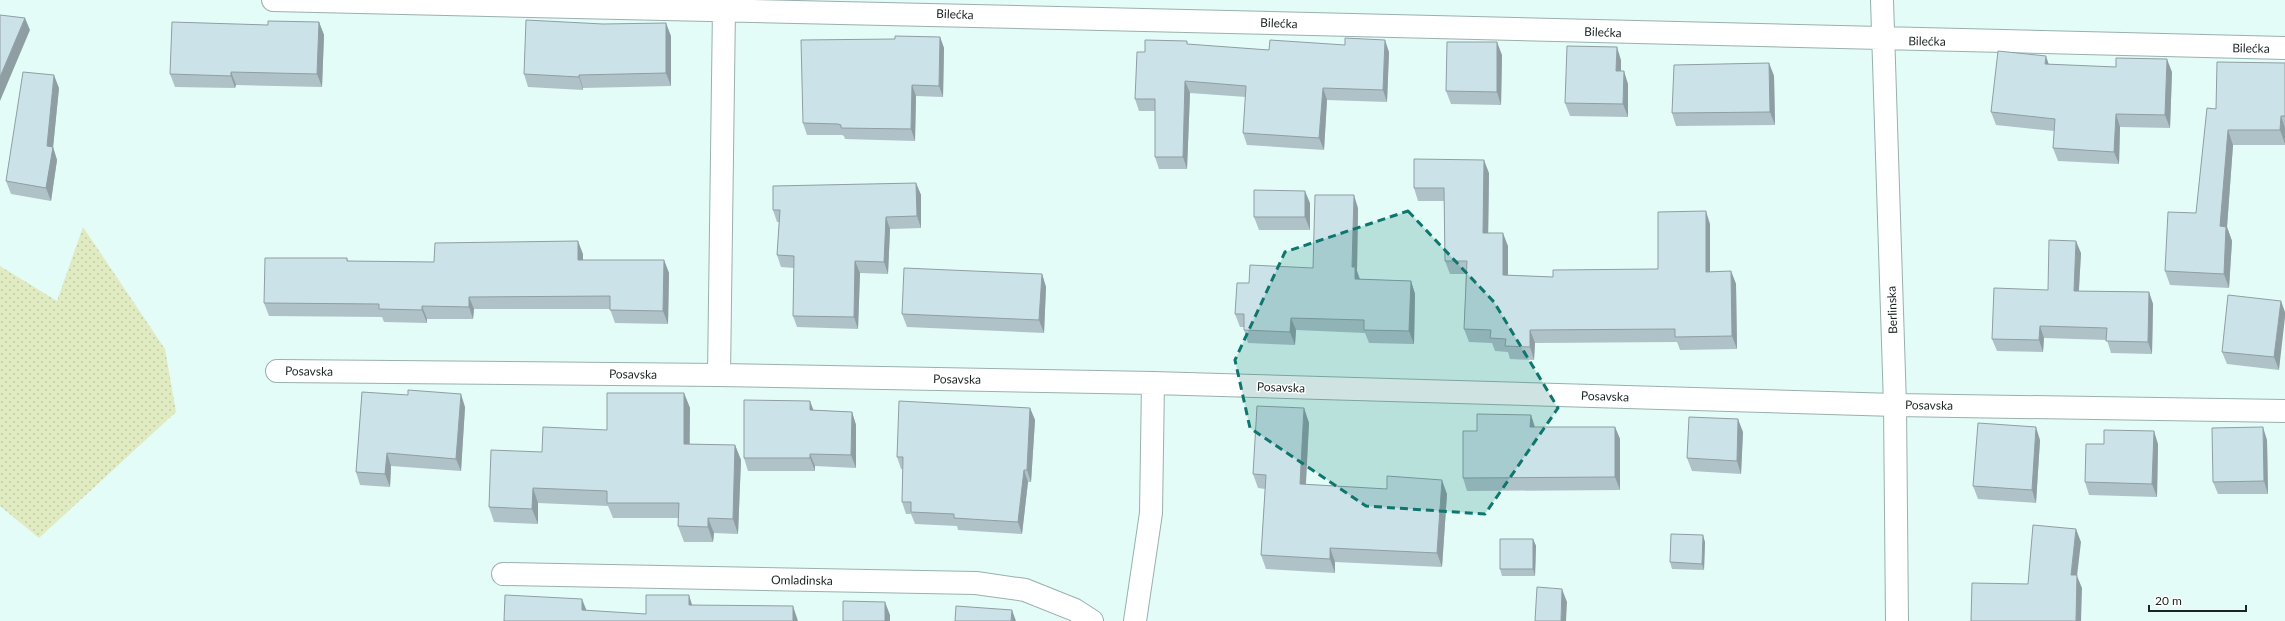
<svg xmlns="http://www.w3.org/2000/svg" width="2285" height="621" viewBox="0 0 2285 621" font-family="Lato,sans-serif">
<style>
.grass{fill:url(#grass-dots)}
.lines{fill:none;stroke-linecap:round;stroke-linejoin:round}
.street-casing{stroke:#99b0ac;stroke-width:24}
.street{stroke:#fff;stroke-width:22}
.wall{fill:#afc2c8}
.shaded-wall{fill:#8f9ea3}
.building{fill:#cce2e9;stroke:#8f9ea3}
.marked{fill:#0f766e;fill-opacity:0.2;stroke:#0f766e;stroke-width:3;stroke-dasharray:8 5;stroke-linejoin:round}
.labels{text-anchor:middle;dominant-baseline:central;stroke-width:3;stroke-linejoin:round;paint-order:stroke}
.street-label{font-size:12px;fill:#1b2423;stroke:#fff}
</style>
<defs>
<pattern id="grass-dots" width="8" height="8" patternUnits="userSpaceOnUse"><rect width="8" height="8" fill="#e0ebc2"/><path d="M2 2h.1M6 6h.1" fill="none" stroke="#c0c9a6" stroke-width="1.8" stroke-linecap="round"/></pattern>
</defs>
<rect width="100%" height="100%" fill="#e4fcf8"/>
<path class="grass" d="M 83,227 L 165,349 L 176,412 L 39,538 L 0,506 L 0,266 L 57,301 Z"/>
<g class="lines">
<defs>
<path id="street" d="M 273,0 C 944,11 1614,35 2285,48
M 1882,0 L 1895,405 L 1897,621
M 277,371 L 719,375 L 1153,383 L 1895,405 L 2285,411
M 719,375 L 724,8
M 503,574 L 976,583 L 1025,590 L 1075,610 L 1092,621
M 1135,621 L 1151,513 L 1153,383"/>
</defs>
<use href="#street" class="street-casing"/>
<use href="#street" class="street"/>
</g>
<path class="wall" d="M 319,22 L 324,35 L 322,87 L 236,85 L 235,88 L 175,87 L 170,74 L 268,25 Z
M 671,36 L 671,86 L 583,88 L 583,90 L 528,87 L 524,74 Z
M 940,37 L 944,48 L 943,97 L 916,96 L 915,141 L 845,139 L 844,136 L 842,135 L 807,135 L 803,123 Z
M 1188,45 L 1269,50 L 1389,52 L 1387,102 L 1327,100 L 1324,150 L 1247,145 L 1243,133 L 1246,97 L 1190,93 L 1187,169 L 1159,169 L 1155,157 L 1155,111 L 1139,111 L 1135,99 L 1145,52 Z
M 1502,55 L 1501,105 L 1451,104 L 1446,91 Z
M 1621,60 L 1621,71 L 1628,84 L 1628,117 L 1570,116 L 1565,103 Z
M 1769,63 L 1774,76 L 1775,125 L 1676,126 L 1672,113 Z
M 2285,63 L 2285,145 L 2233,145 L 2227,227 L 2232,241 L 2229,288 L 2170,285 L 2165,271 L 2196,213 L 2216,109 Z
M 2049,64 L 2172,72 L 2170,128 L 2120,127 L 2119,164 L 2058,161 L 2053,148 L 2054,131 L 1996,125 L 1991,112 Z
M 59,88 L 53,147 L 57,160 L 51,201 L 11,194 L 6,181 Z
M 1489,173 L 1488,233 L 1508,246 L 1508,275 L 1553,277 L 1658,269 L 1710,224 L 1710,272 L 1731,271 L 1736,284 L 1737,349 L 1680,350 L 1677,342 L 1535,343 L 1534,360 L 1510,359 L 1508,352 L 1495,351 L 1492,343 L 1469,342 L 1464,329 L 1466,274 L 1450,274 L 1445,261 L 1444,201 L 1418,201 L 1414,188 Z
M 916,183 L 921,195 L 921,228 L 890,229 L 888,274 L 860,273 L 858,329 L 797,327 L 793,316 L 794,268 L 781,267 L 777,255 L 779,222 L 777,222 L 773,210 Z
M 1310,203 L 1310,230 L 1259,230 L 1254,217 Z
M 1358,208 L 1357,271 L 1360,279 L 1411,281 L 1415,294 L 1414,344 L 1369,343 L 1365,333 L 1296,330 L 1295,345 L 1248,343 L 1244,330 L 1244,327 L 1240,327 L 1235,314 L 1249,283 L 1313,268 Z
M 2081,253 L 2079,291 L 2149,292 L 2153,304 L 2152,354 L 2111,353 L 2107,340 L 2044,338 L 2043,352 L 1997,351 L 1992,339 L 2048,290 Z
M 583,254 L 583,260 L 664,260 L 669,273 L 668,324 L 615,323 L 610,309 L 474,309 L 473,319 L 427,319 L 427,323 L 384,322 L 382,317 L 269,316 L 264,303 L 347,258 L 348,261 L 434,262 Z
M 1042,274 L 1046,287 L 1044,333 L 907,327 L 902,314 Z
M 2281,301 L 2279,370 L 2227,364 L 2222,352 Z
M 362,392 L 465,407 L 461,471 L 391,466 L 390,487 L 360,485 L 356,472 Z
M 684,393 L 690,408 L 690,444 L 735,445 L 741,460 L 738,534 L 714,533 L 713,542 L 684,542 L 678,526 L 678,518 L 613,518 L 608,506 L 538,503 L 538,524 L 494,522 L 489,507 L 542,452 L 607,430 Z
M 1030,408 L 1035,420 L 1031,482 L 1028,482 L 1022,534 L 958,530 L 957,526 L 915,524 L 911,514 L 906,514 L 902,502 L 903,469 L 901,469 L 897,457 Z
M 1304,408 L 1309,423 L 1306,484 L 1447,494 L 1442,567 L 1335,562 L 1335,573 L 1266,569 L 1261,555 L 1265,489 L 1258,488 L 1253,474 Z
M 814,410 L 852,412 L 856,425 L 856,468 L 815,466 L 815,471 L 748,471 L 744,458 Z
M 1531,415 L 1535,427 L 1615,427 L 1620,439 L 1620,490 L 1467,491 L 1463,478 L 1477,431 Z
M 1743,432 L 1741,474 L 1692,471 L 1687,458 Z
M 2040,440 L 2036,503 L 1978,499 L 1973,486 Z
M 2267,440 L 2268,494 L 2218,494 L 2213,482 Z
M 2104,444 L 2158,444 L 2157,497 L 2089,495 L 2085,482 Z
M 1533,539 L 1536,546 L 1535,576 L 1502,576 L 1500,569 Z
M 1705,542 L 1704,570 L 1672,569 L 1670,562 Z"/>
<path class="shaded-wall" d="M 25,18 L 30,30 L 0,101 L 0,77 Z
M 319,22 L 324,35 L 322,87 L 317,74 Z
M 666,23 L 671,36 L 671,86 L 666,73 Z
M 940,37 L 944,48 L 943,97 L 939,86 Z
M 1385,40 L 1389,52 L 1387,102 L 1383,90 Z
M 1497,42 L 1502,55 L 1501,105 L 1497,92 Z
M 1617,47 L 1621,60 L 1621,84 L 1616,71 Z
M 2046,56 L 2050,68 L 2045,64 Z
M 2167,59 L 2172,72 L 2170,128 L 2165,115 Z
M 1769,63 L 1774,76 L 1775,125 L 1770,112 Z
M 1624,71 L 1628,84 L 1628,117 L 1623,104 Z
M 231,72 L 236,85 L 235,88 L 231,76 Z
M 54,75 L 59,88 L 53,148 L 53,147 L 57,160 L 51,201 L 46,188 L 47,146 Z
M 579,75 L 583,88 L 583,90 L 579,77 Z
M 1185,81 L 1190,93 L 1187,169 L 1183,157 Z
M 912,85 L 916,96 L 915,141 L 911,129 Z
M 1323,88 L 1327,100 L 1324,150 L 1319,138 Z
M 2116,114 L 2120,127 L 2119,164 L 2114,152 Z
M 2281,116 L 2285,128 L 2285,144 L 2280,130 Z
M 2228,130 L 2233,145 L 2227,227 L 2232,241 L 2229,288 L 2224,274 L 2220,226 Z
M 1484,160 L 1489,173 L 1488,246 L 1483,233 Z
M 916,183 L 921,195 L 921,228 L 917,216 Z
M 1305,191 L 1310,203 L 1310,230 L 1305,217 Z
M 1354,195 L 1358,208 L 1357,271 L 1360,280 L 1355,279 L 1352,267 Z
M 1706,211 L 1710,224 L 1710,285 L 1706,272 Z
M 886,217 L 890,229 L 888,274 L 884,262 Z
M 1503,233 L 1508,246 L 1508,288 L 1503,275 Z
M 578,241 L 583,254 L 583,273 L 578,260 Z
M 2076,241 L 2081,253 L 2078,303 L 2074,291 Z
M 664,260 L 669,273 L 668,324 L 663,311 Z
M 855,261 L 860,273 L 858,329 L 854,317 Z
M 1731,271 L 1736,284 L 1737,349 L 1732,336 Z
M 1042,274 L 1046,287 L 1044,333 L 1039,320 Z
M 1411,281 L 1415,294 L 1414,344 L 1409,331 Z
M 2149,292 L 2153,304 L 2152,354 L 2148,342 Z
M 469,297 L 474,309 L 473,319 L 469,307 Z
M 2281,301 L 2285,312 L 2285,317 L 2279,370 L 2274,357 Z
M 422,306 L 427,319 L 427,323 L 422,310 Z
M 1291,318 L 1296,330 L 1295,345 L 1290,332 Z
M 2040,326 L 2044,338 L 2043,352 L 2039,340 Z
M 1530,330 L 1535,343 L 1534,360 L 1530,347 Z
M 684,393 L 690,408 L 689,459 L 684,444 Z
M 461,394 L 465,407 L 461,471 L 456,459 Z
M 810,401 L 815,414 L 810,410 Z
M 1030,408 L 1035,420 L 1031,482 L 1027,470 Z
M 1304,408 L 1309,423 L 1305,498 L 1300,484 Z
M 852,412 L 856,425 L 856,468 L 851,455 Z
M 1531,415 L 1535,428 L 1530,427 Z
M 1738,419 L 1743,432 L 1741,474 L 1737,461 Z
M 1615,427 L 1620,439 L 1620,490 L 1615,477 Z
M 2036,427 L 2040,440 L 2036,503 L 2032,490 Z
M 2263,427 L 2267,440 L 2268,494 L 2264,481 Z
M 2154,431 L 2158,444 L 2157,497 L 2152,484 Z
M 735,445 L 741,460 L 738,534 L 733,519 Z
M 387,453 L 391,466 L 390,487 L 385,474 Z
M 810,454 L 815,466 L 815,471 L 810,458 Z
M 1024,470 L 1028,482 L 1022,534 L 1018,522 Z
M 1442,480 L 1447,494 L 1442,567 L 1437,553 Z
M 533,488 L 538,503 L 538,524 L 532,509 Z
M 708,518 L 714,533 L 713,542 L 708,527 Z
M 2076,529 L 2081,542 L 2077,576 L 2082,588 L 2081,621 L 2076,621 L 2071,575 Z
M 1703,535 L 1705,542 L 1704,570 L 1702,564 Z
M 1533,539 L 1536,546 L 1535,576 L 1533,569 Z
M 1330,548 L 1335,562 L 1335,573 L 1330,559 Z
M 1562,589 L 1567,602 L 1566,621 L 1561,621 Z
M 689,595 L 694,611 L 689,605 Z
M 582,599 L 588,614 L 582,610 Z
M 885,602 L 890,615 L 890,621 L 885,621 Z
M 793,606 L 798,621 L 793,621 Z
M 1012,610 L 1016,621 L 1011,621 Z"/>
<path class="building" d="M 0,15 L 25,18 L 0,77 Z
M 526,20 L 603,24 L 666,23 L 666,73 L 579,75 L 579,77 L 524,74 Z
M 268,21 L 319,22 L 317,74 L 231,72 L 231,76 L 170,74 L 172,22 L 268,25 Z
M 895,36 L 940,37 L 939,86 L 912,85 L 911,129 L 841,128 L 841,125 L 838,124 L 803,123 L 801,40 L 895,39 Z
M 1345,38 L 1385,40 L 1383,90 L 1323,88 L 1319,138 L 1243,133 L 1246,86 L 1185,81 L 1183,157 L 1155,157 L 1155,99 L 1135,99 L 1137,52 L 1145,52 L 1145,40 L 1187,41 L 1187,44 L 1269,50 L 1270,40 L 1345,45 Z
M 1447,42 L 1497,42 L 1497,92 L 1446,91 Z
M 1567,46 L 1617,47 L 1616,71 L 1624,71 L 1623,104 L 1565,103 Z
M 1998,51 L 2046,56 L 2045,64 L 2116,67 L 2116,58 L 2167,59 L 2165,115 L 2116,114 L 2114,152 L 2053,148 L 2055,119 L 1991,112 Z
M 2217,62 L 2285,63 L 2285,116 L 2281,116 L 2280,130 L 2228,130 L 2220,226 L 2226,227 L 2224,274 L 2165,271 L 2168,212 L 2196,213 L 2207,108 L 2216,109 Z
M 1769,63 L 1770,112 L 1672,113 L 1674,65 Z
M 23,72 L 54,75 L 47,146 L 53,147 L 46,188 L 6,181 Z
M 1414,159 L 1484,160 L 1483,233 L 1503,233 L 1503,275 L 1553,277 L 1553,270 L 1658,269 L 1658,212 L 1706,211 L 1706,272 L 1731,271 L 1732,336 L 1675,337 L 1675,329 L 1530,330 L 1530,347 L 1505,346 L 1506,339 L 1490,338 L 1491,330 L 1464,329 L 1467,261 L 1445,261 L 1444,188 L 1414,188 Z
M 916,183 L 917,216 L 886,217 L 884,262 L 855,261 L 854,317 L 793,316 L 794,256 L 777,255 L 780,210 L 773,210 L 773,186 Z
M 1254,190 L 1305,191 L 1305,217 L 1254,217 Z
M 1315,195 L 1354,195 L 1352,267 L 1355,267 L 1355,279 L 1411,281 L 1409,331 L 1364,330 L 1364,320 L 1291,318 L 1290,332 L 1244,330 L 1244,314 L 1235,314 L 1237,283 L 1249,283 L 1250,265 L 1313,268 Z
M 2049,240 L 2076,241 L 2074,291 L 2149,292 L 2148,342 L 2106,341 L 2107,328 L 2040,326 L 2039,340 L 1992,339 L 1994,288 L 2048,290 Z
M 578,241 L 578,260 L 664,260 L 663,311 L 610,310 L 610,296 L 469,297 L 469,307 L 422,306 L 422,310 L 379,309 L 379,304 L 264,303 L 265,258 L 347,258 L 347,261 L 434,262 L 435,243 Z
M 904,268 L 1042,274 L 1039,320 L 902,314 Z
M 2228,295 L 2281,301 L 2274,357 L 2222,352 Z
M 408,390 L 461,394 L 456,459 L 387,453 L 385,474 L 356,472 L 362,392 L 408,395 Z
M 607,393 L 684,393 L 684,444 L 735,445 L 733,519 L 708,518 L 708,527 L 678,526 L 679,503 L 607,503 L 607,491 L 533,488 L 532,509 L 489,507 L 491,450 L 542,452 L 543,427 L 607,430 Z
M 744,400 L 810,401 L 810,410 L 852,412 L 851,455 L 810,454 L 810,458 L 744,458 Z
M 899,401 L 1030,408 L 1027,470 L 1024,470 L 1018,522 L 954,518 L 954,514 L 911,512 L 911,502 L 902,502 L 903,457 L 897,457 Z
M 1257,406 L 1304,408 L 1300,484 L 1387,489 L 1387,476 L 1442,480 L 1437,553 L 1330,548 L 1330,559 L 1261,555 L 1266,475 L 1253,474 Z
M 1477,414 L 1531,415 L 1530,427 L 1615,427 L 1615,477 L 1463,478 L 1463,431 L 1477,431 Z
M 1689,417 L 1738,419 L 1737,461 L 1687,458 Z
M 1978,423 L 2036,427 L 2032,490 L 1973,486 Z
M 2263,427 L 2264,481 L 2213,482 L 2212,428 Z
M 2104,430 L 2154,431 L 2152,484 L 2085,482 L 2086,444 L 2104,444 Z
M 2033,525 L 2076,529 L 2071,575 L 2077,575 L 2076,621 L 1971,621 L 1972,583 L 2028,584 Z
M 1671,534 L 1703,535 L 1702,564 L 1670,562 Z
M 1500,539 L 1533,539 L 1533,569 L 1500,569 Z
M 1537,587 L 1562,589 L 1561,621 L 1535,621 Z
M 505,595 L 582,599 L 582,610 L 646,614 L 646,595 L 689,595 L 689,605 L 793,606 L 793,621 L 504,621 Z
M 843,601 L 885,602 L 885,621 L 843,621 Z
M 956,606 L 1012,610 L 1011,621 L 955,621 Z"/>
<path class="marked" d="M 1408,211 L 1494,302 L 1558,408 L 1485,514 L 1366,506 L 1250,428 L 1235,360 L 1285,252 Z"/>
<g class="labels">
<g class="street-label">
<text transform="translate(955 14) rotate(2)">Bilećka</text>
<text transform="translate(1279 23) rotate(2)">Bilećka</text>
<text transform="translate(1603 32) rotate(2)">Bilećka</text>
<text transform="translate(1927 41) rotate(1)">Bilećka</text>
<text transform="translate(2251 48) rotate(1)">Bilećka</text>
<text transform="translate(1892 310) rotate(-92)">Berlinska</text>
<text transform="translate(309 371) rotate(1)">Posavska</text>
<text transform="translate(633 374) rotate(1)">Posavska</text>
<text transform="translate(957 379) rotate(1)">Posavska</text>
<text transform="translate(1281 387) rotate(2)">Posavska</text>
<text transform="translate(1605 396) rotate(2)">Posavska</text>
<text transform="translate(1929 405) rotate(1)">Posavska</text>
<text transform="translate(802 580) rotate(1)">Omladinska</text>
</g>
</g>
<path d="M2149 605v6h97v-6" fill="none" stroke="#1b2423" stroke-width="2"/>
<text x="2155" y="605" font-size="12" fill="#1b2423" stroke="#ffffff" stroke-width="3" paint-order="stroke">20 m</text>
</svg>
